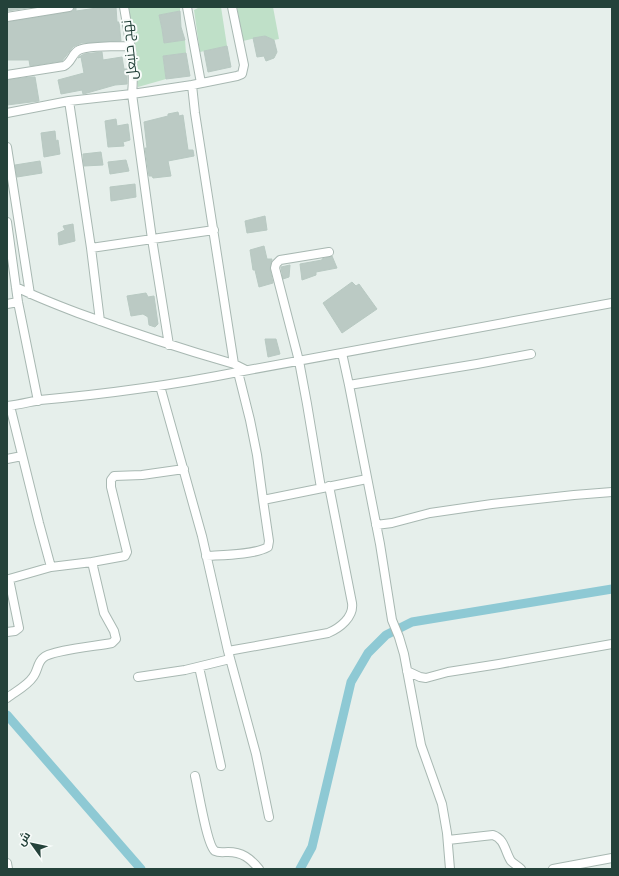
<svg xmlns="http://www.w3.org/2000/svg" width="619" height="876" viewBox="0 0 619 876" font-family="Raleway,Cairo,sans-serif">
<style>
.green{fill:#bfe0c8}
.lines{fill:none;stroke-linecap:round;stroke-linejoin:round}
.canal{stroke:#8ec9d4;stroke-width:9}
.building{fill:#bbcac4;stroke:#b8c9c2}
.minor-casing{stroke:#a8b8b2;stroke-width:10}
.minor{stroke:#fff;stroke-width:8}
.labels{text-anchor:middle;dominant-baseline:central;stroke-width:4;stroke-linejoin:round;paint-order:stroke}
.street-label{font-size:14px;fill:#24423a;stroke:#f7fbf9}
</style>
<rect width="100%" height="100%" fill="#e6efeb"/>
<path class="green" d="M 126,7 L 180,7 L 180,11 L 159,15 L 162,29 L 164,43 L 185,40 L 186,53 L 163,56 L 166,79 L 138,87 Z
M 200,7 L 221,7 L 227,46 L 200,52 L 194,10 Z
M 237,7 L 273,7 L 279,39 L 274,40 L 264,36 L 243,41 Z"/>
<g class="lines">
<path class="canal" d="M 7,715 L 141,869
M 300,869 L 312,847 L 351,682 L 368,653 L 386,635 L 412,622 L 612,589"/>
</g>
<path class="building" d="M 7,7 L 34,7 L 7,11 Z
M 74,7 L 76,7 L 76,11 L 97,8 L 116,7 L 117,22 L 119,22 L 121,41 L 81,43 L 73,47 L 62,61 L 30,66 L 29,60 L 7,60 L 7,22 L 70,12 L 73,11 Z
M 180,11 L 181,27 L 185,40 L 164,43 L 162,29 L 159,15 Z
M 265,36 L 274,40 L 277,52 L 274,58 L 266,61 L 264,56 L 257,57 L 253,38 Z
M 227,46 L 231,67 L 208,72 L 204,51 Z
M 102,52 L 103,60 L 122,57 L 124,69 L 127,69 L 127,84 L 115,85 L 87,93 L 83,94 L 82,90 L 61,94 L 58,80 L 84,73 L 81,57 L 78,58 L 79,57 L 84,54 Z
M 186,53 L 190,76 L 166,79 L 163,56 Z
M 30,77 L 35,77 L 39,101 L 7,105 L 7,80 Z
M 178,112 L 179,116 L 183,115 L 188,150 L 193,150 L 194,156 L 168,161 L 171,176 L 153,178 L 152,176 L 149,176 L 145,148 L 147,148 L 144,122 L 168,116 L 168,114 Z
M 116,119 L 117,126 L 128,124 L 130,140 L 123,142 L 124,146 L 108,147 L 105,121 Z
M 55,131 L 56,141 L 58,140 L 60,154 L 44,157 L 41,133 Z
M 101,152 L 103,165 L 84,166 L 83,154 Z
M 126,160 L 129,171 L 110,174 L 108,162 Z
M 40,161 L 42,173 L 17,177 L 15,165 Z
M 135,184 L 136,197 L 111,201 L 110,187 Z
M 265,216 L 267,230 L 247,233 L 245,221 Z
M 73,224 L 75,241 L 59,245 L 58,233 L 65,230 L 63,226 Z
M 264,246 L 267,259 L 272,259 L 270,269 L 273,283 L 259,287 L 255,270 L 253,270 L 250,250 Z
M 332,256 L 337,268 L 316,272 L 316,275 L 302,280 L 300,264 L 322,260 L 322,259 Z
M 290,265 L 289,277 L 283,279 L 281,267 Z
M 352,282 L 356,286 L 359,284 L 377,309 L 342,333 L 323,303 Z
M 146,293 L 148,297 L 154,296 L 158,324 L 155,327 L 149,325 L 148,317 L 143,314 L 131,316 L 127,296 Z
M 265,339 L 276,339 L 280,354 L 268,357 Z"/>
<g class="lines">
<defs>
<path id="minor" d="M 124,7 C 129,36 135,65 132,94 L 152,239 L 169,345
M 187,7 L 201,83
M 7,17 L 69,7
M 7,75 L 64,66 C 72,62 72,53 79,50 C 86,46 120,46 130,46
M 192,85 L 237,76 L 242,74 L 244,65 L 232,7
M 69,101 L 91,248 L 100,321
M 7,113 L 69,101 L 132,94 L 192,85 L 195,113 L 234,364 L 246,370
M 7,147 L 30,294
M 7,222 L 18,302 L 38,401
M 91,248 L 214,230
M 16,287 C 36,297 57,305 78,313 C 130,332 182,349 234,364
M 7,304 L 18,302
M 342,353 L 349,385 L 380,544 L 392,620 L 399,637 L 404,654 L 421,745 L 442,804 L 447,833 L 450,869
M 238,372 L 250,420 L 257,455 L 263,500 L 367,479
M 349,385 L 477,364 L 531,354
M 160,386 L 202,536 L 228,651 L 328,633 C 340,628 354,617 352,603 L 329,486
M 7,406 C 18,405 29,402 40,400 C 107,394 173,385 238,372 L 612,303
M 7,459 L 22,456
M 321,488 L 307,404 L 299,361 L 275,268 L 276,264 L 280,260 L 329,252
M 376,525 L 392,523 L 430,513 L 492,504 L 574,495 L 612,492
M 206,556 C 222,555 254,555 268,547 L 269,541 L 263,500
M 92,562 L 125,556 L 127,552 L 111,487 L 111,480 L 114,476 L 142,475 L 184,469
M 7,632 L 15,631 L 19,628 L 9,579 L 51,567
M 228,651 L 256,754 L 269,817
M 199,667 L 221,766
M 407,671 L 420,677 L 426,678 L 448,672 L 499,664 L 612,644
M 138,677 L 185,670 L 230,659
M 7,698 C 16,691 27,686 33,677 C 38,671 37,663 43,658 C 51,650 98,646 112,643 L 116,639 L 114,631 L 104,613 L 92,562 L 51,567 L 39,523 L 10,406
M 195,776 C 198,788 207,846 215,851 C 219,853 224,852 228,852 C 242,852 250,858 259,869
M 448,840 L 493,835 C 505,839 505,852 511,861 C 514,864 518,866 521,869
M 7,863 L 8,869
M 553,869 L 612,858"/>
</defs>
<use href="#minor" class="minor-casing"/>
<use href="#minor" class="minor"/>
</g>
<g class="labels">
<g class="street-label">
<text transform="translate(129 50) rotate(-96)">نهج حنبعل</text>
</g>
</g>
<rect width="619" height="876" fill="none" stroke="#24423a" stroke-width="16"/>
<g transform="translate(32 844) rotate(303)" stroke="#f7fbf9" stroke-width="3" paint-order="stroke">
<path d="M0-3L7 15L0 10L-7 15Z" fill="#24423a"/>
<text y="-6" font-size="11" font-weight="bold" text-anchor="middle" fill="#24423a">ش</text>
</g>
</svg>
